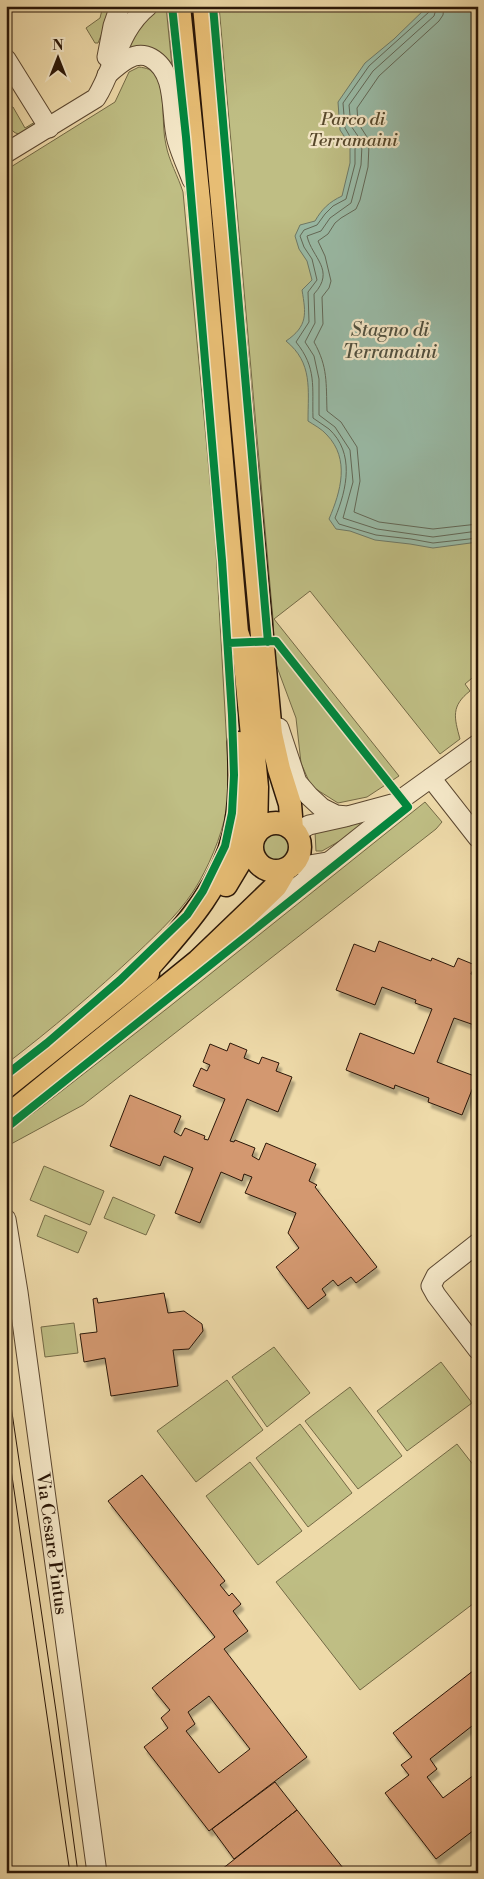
<svg xmlns="http://www.w3.org/2000/svg" width="484" height="1879" viewBox="0 0 484 1879" font-family="'Libre Bodoni',serif">
<style>
.green{fill:#bfbe84;stroke:#746a46}
.water{fill:#99bba7;stroke:#6d7967}
.lines{fill:none;stroke-linecap:round;stroke-linejoin:round}
.shore{stroke:#626857;stroke-width:1}
.building{fill:#d3986f;stroke:#2a1607;fill-rule:evenodd;filter:url(#shadow)}
.minor-casing{stroke:#5b4730;stroke-width:21}
.major-casing{stroke:#2a1607;stroke-width:25}
.minor{stroke:#f4e7c7;stroke-width:19}
.major{stroke:#e7bd74;stroke-width:22}
.tram{stroke:#2a1607;stroke-width:1}
.cycleway-casing{stroke:#f4e7c7;stroke-width:11}
.cycleway{stroke:#00873e;stroke-width:8}
.labels{text-anchor:middle;dominant-baseline:central;stroke-width:4.5;stroke-linejoin:round;paint-order:stroke}
.park-label{font-size:18px;font-style:italic;fill:#57482c;stroke:#f4e7c7}
.street-label{font-size:18px;fill:#2a1607;stroke:#f4e7c7}
.water-label{font-size:19px;font-style:italic;fill:#51503f;stroke:#f4e7c7}
</style>
<defs>
<filter id="shadow"><feDropShadow dx="3" dy="5.5" stdDeviation="1" flood-color="#0004"/></filter>
</defs>
<rect width="100%" height="100%" fill="#eedaa9"/>
<filter id="stains"><feTurbulence type="fractalNoise" baseFrequency=".004" numOctaves="4"/><feColorMatrix values="0 0 0 0 .2 0 0 0 0 .09 0 0 0 0 .02 0 0 0 .5 -.17"/></filter>
<radialGradient id="worn" r=".72"><stop offset=".6" stop-color="#630" stop-opacity="0"/><stop offset="1" stop-color="#630" stop-opacity=".3"/></radialGradient>
<path class="green" d="M 103,6 L 108,6 L 111,11 L 98,43 L 95,43 L 86,28 L 100,18 Z
M 162,6 L 166,6 L 173,77 L 128,48 C 136,30 142,13 162,6 Z
M 219,6 L 478,6 L 478,673 L 465,684 L 470,691 C 451,706 454,717 460,739 L 440,754 L 310,591 L 274,619 L 399,776 L 367,797 L 338,803 L 311,786 L 301,763 L 296,718 L 274,659 L 273,619 Z
M 139,67 C 146,68 152,69 156,76 C 166,92 161,125 166,145 C 169,161 178,176 183,192 L 215,534 L 228,765 C 228,776 229,788 228,799 C 225,827 213,857 199,882 C 184,909 159,932 137,953 C 95,992 52,1029 6,1064 L 6,170 L 115,102 L 129,72 Z
M 6,107 L 13,107 L 25,128 L 35,122 L 37,126 C 33,129 28,133 23,134 C 8,136 6,117 6,107 Z
M 425,802 L 442,822 L 436,829 L 83,1105 L 11,1144 L 6,1139 L 6,1133 L 40,1108 L 169,1007 Z
M 380,818 L 322,851 L 316,851 L 315,832 Z
M253 847a23 23 0 1 1 46 0a23 23 0 1 1-46 0Z
M 44,1166 L 104,1191 L 90,1225 L 30,1200 Z
M 113,1197 L 155,1215 L 146,1235 L 104,1218 Z
M 45,1215 L 87,1232 L 78,1253 L 37,1236 Z
M 74,1323 L 78,1353 L 45,1357 L 41,1327 Z
M 274,1347 L 310,1393 L 267,1427 L 232,1377 Z
M 441,1362 L 472,1403 L 407,1451 L 377,1411 Z
M 227,1380 L 263,1430 L 196,1482 L 157,1431 Z
M 350,1387 L 402,1456 L 358,1489 L 305,1421 Z
M 300,1424 L 352,1493 L 308,1527 L 256,1458 Z
M 457,1444 L 478,1471 L 478,1600 L 360,1690 L 276,1582 Z
M 250,1462 L 302,1531 L 258,1565 L 206,1496 Z"/>
<path class="water" d="M 428,6 L 478,6 L 478,542 L 433,548 L 410,544 L 375,540 L 350,531 L 336,529 L 329,519 C 341,491 350,459 327,435 C 322,429 314,425 308,421 C 308,389 313,363 286,341 C 308,326 306,314 302,290 L 312,280 L 307,261 L 299,249 L 295,236 L 300,225 L 315,221 C 322,209 329,202 342,196 L 350,163 L 350,145 L 340,130 L 338,102 L 365,63 L 394,39 Z"/>
<g class="lines">
<path class="shore" d="M 431,6 L 429,12 L 369,66 L 343,103 L 345,128 L 355,145 L 355,164 L 346,199 L 333,206 L 325,214 L 317,225 L 304,230 L 300,236 L 304,247 L 312,259 L 317,280 L 308,292 L 309,322 L 296,342 C 317,368 312,387 313,418 C 318,422 324,425 329,429 C 355,453 347,489 335,518 L 339,524 L 376,535 L 411,539 L 433,543 L 478,538
M 437,6 L 434,16 L 373,71 L 349,105 L 351,126 L 360,139 L 362,145 L 361,165 L 351,203 L 330,218 L 321,231 L 307,236 C 312,258 336,270 314,294 L 315,323 L 305,342 L 314,356 L 319,379 L 319,415 L 335,427 L 350,450 L 353,482 L 343,518 L 377,529 L 433,537 L 478,531
M 444,6 L 443,15 L 439,21 L 379,76 L 357,108 L 358,123 L 367,137 L 369,145 L 368,167 L 360,200 L 356,209 L 341,218 L 335,223 L 328,234 L 318,241 L 325,256 L 331,281 L 329,288 L 322,297 L 323,324 L 314,342 C 328,367 326,383 327,411 L 341,422 L 357,447 L 360,481 L 354,512 L 379,522 L 433,529 L 478,524"/>
</g>
<path class="building" d="M 379,941 L 431,961 L 432,958 L 454,967 L 458,958 L 475,965 L 471,974 L 478,976 L 478,1025 L 477,1026 L 454,1018 L 437,1062 L 477,1077 L 462,1115 L 428,1102 L 429,1098 L 395,1085 L 394,1089 L 346,1070 L 360,1033 L 414,1054 L 432,1009 L 415,1003 L 416,1000 L 382,987 L 375,1005 L 336,990 L 354,944 L 375,952 Z
M 230,1043 L 247,1050 L 244,1058 L 259,1064 L 262,1057 L 279,1063 L 276,1071 L 292,1077 L 278,1112 L 247,1099 L 230,1141 L 234,1142 L 235,1140 L 255,1148 L 252,1156 L 259,1160 L 266,1143 L 316,1164 L 309,1181 L 317,1185 L 315,1187 L 377,1267 L 356,1283 L 351,1277 L 338,1286 L 333,1280 L 322,1289 L 326,1295 L 308,1309 L 276,1267 L 299,1248 L 288,1233 L 296,1213 L 245,1193 L 252,1177 L 244,1174 L 242,1181 L 221,1172 L 200,1223 L 175,1213 L 193,1168 L 164,1156 L 160,1166 L 110,1146 L 130,1095 L 181,1116 L 174,1132 L 181,1136 L 185,1128 L 205,1136 L 204,1139 L 208,1140 L 225,1099 L 193,1086 L 201,1068 L 207,1071 L 210,1065 L 203,1062 L 210,1044 L 227,1051 Z
M 164,1293 L 168,1313 L 184,1311 L 202,1324 L 203,1331 L 189,1349 L 173,1350 L 178,1386 L 111,1396 L 105,1358 L 84,1362 L 80,1334 L 97,1332 L 93,1299 L 97,1298 L 98,1303 Z
M 142,1475 L 225,1581 L 220,1585 L 229,1596 L 232,1593 L 241,1604 L 233,1611 L 248,1631 L 224,1649 L 307,1757 L 209,1831 L 144,1747 L 168,1728 L 161,1718 L 170,1710 L 152,1688 L 215,1637 L 108,1501 ZM 209,1696 L 250,1749 L 219,1773 L 186,1731 L 195,1724 L 188,1712 Z
M 478,1667 L 478,1733 L 472,1726 L 430,1759 L 437,1769 L 427,1777 L 443,1798 L 478,1772 L 478,1827 L 436,1859 L 385,1793 L 409,1775 L 401,1765 L 412,1757 L 393,1733 Z
M 275,1782 L 297,1810 L 234,1859 L 212,1829 Z
M 297,1810 L 347,1873 L 295,1873 L 290,1867 L 283,1873 L 217,1873 Z"/>
<g class="lines">
<defs>
<g id="minor">
<path d="M 107,57 L 113,26 L 120,6"/>
<path d="M 6,59 L 49,128"/>
<path d="M 107,75 C 119,64 135,49 151,58 C 178,73 170,116 177,140 C 181,154 187,167 192,180"/>
<path d="M 6,153 L 96,98 C 115,68 118,30 148,6"/>
<path d="M 279,728 L 297,782 L 309,796 L 322,808 L 336,815 L 348,816 L 396,803 L 478,744"/>
<path d="M 431,778 L 478,838"/>
<path d="M 295,833 L 309,825 L 345,817"/>
<path d="M 293,864 L 309,865 L 327,862"/>
<path d="M 246,928 L 393,811 L 396,803"/>
<path id="s1" d="M 6,1219 L 18,1292 L 97,1873"/>
<path d="M 478,1243 L 436,1276 L 431,1286 L 436,1295 L 478,1350"/>
</g>
<path id="major" d="M 179,6 L 199,201 L 237,632 L 244,653 L 257,787 L 256,834
M 204,6 L 271,734 L 279,769 L 290,804 L 292,829
M252 847a24 24 0 1 1 48 0a24 24 0 1 1-48 0Z
M 226,885 L 241,860 L 252,848
M 136,982 C 174,937 220,894 234,834 C 241,804 240,773 239,743
M 6,1087 L 148,973
M 6,1117 L 198,961 L 276,886 L 286,869"/>
</defs>
<use href="#minor" class="minor-casing"/>
<use href="#major" class="major-casing"/>
<use href="#minor" class="minor"/>
<use href="#major" class="major"/>
<path class="tram" d="M 6,1372 L 56,1711 L 78,1873
M 6,1435 L 70,1873"/>
<defs>
<path id="cycleway" d="M 213,6 L 268,642
M 6,1075 L 47,1043 L 120,980 L 187,915 L 203,891 L 225,846 L 232,813 L 234,775 L 232,715 L 222,560 L 186,137 L 172,6
M 6,1128 L 408,807 L 276,641 L 228,643"/>
</defs>
<use href="#cycleway" class="cycleway-casing"/>
<use href="#cycleway" class="cycleway"/>
</g>
<g class="labels">
<g class="park-label">
<text x="353" y="119">Parco di<tspan x="353" dy="21">Terramaini</tspan></text>
</g>
<g class="street-label">
<text stroke="none"><textPath href="#s1" startOffset="328">Via Cesare Pintus</textPath></text>
</g>
<g class="water-label">
<text x="390" y="330">Stagno di<tspan x="390" dy="22">Terramaini</tspan></text>
</g>
</g>
<rect width="484" height="1879" fill="none" stroke="#eedaa9" stroke-width="25"/>
<rect x="8" y="8" width="469" height="1864" fill="none" stroke="#2a1607" stroke-width="2.5"/>
<rect x="12" y="12" width="459" height="1854" fill="none" stroke="#2a1607"/>
<g transform="translate(58 58)" stroke="#f4e7c7" stroke-width="4" paint-order="stroke">
<path d="M0-4L9 19L0 12L-9 19Z" fill="#2a1607"/>
<text y="-8" font-size="14" font-weight="bold" text-anchor="middle" fill="#2a1607">N</text>
</g>
<rect width="100%" height="100%" filter="url(#stains)"/>
<rect width="100%" height="100%" fill="url(#worn)"/>
</svg>
